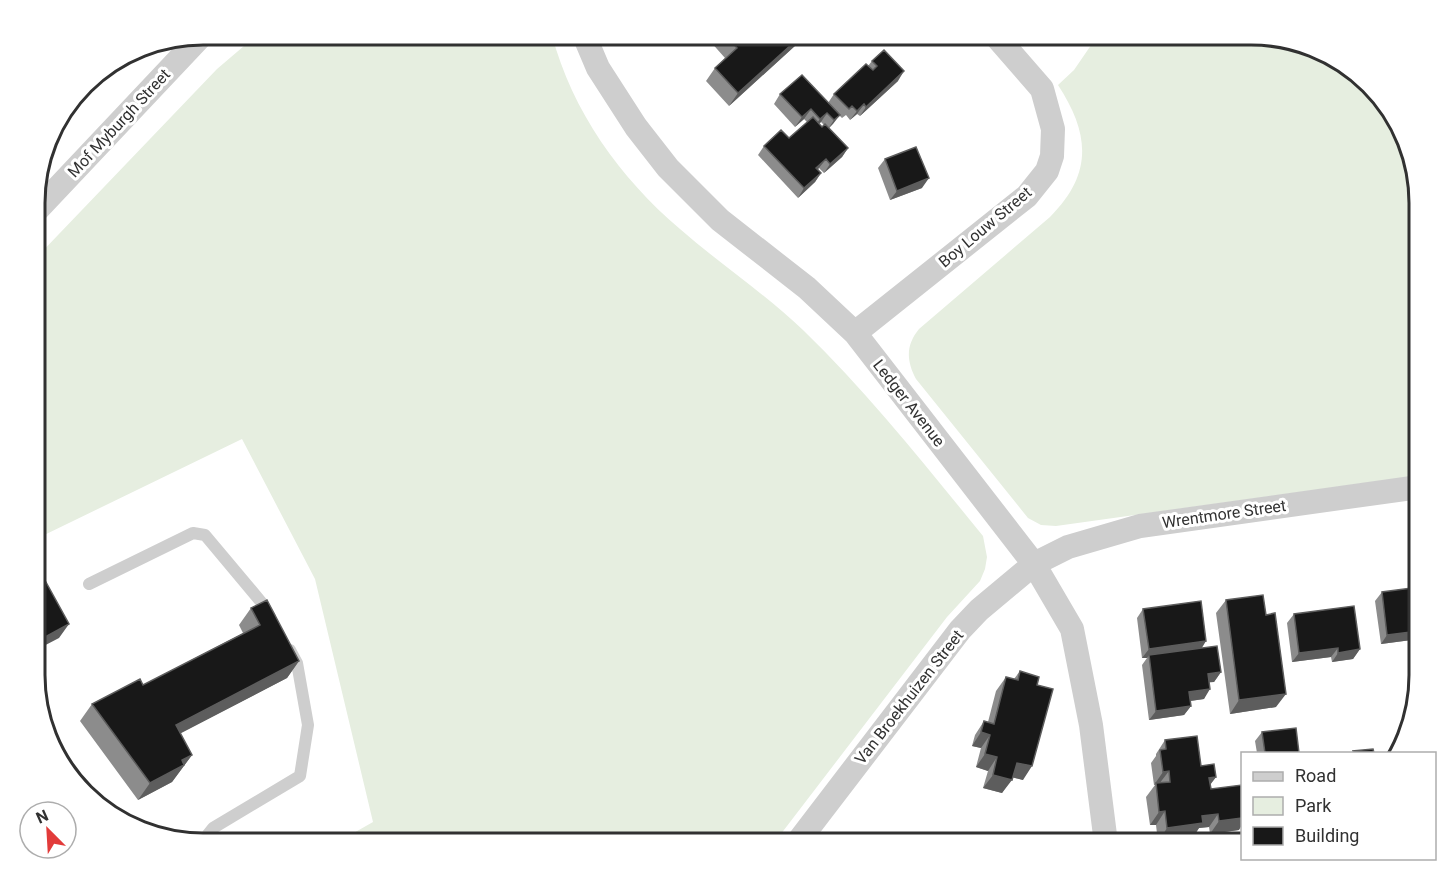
<svg xmlns="http://www.w3.org/2000/svg" width="1454" height="878" viewBox="0 0 1454 878" font-family="Roboto,sans-serif">
<style>
.green{fill:#e6eee0}
.lines{fill:none;stroke-linecap:round;stroke-linejoin:round}
.service{stroke:#cecece;stroke-width:12}
.minor{stroke:#cecece;stroke-width:24}
.wall{fill:#8c8c8c;fill-rule:evenodd}
.shaded-wall{fill:#5d5d5d}
.building{fill:#181818;stroke:#5d5d5d;stroke-width:1.5}
.labels{text-anchor:middle;dominant-baseline:central;stroke-width:6;stroke-linejoin:round;paint-order:stroke}
.street-label{font-size:16px;fill:#313131;stroke:#fff}
.rim{fill:none;stroke:#313131;stroke-width:3}
</style>
<rect width="100%" height="100%" fill="#fff"/>
<path class="green" d="M 257,35 L 552,35 C 572,111 620,178 680,229 C 720,264 764,293 803,330 C 869,394 925,465 983,536 L 987,557 L 985,569 L 980,581 L 947,617 L 774,843 L 336,843 L 373,822 L 315,579 L 242,439 L 36,539 L 36,258 L 217,69 Z
M 1098,35 L 1252,35 L 1336,57 L 1397,118 L 1419,191 L 1419,474 L 1415,476 L 1056,526 L 1041,525 L 1028,518 L 916,379 C 906,360 906,345 919,329 L 1050,217 C 1093,174 1090,134 1058,85 L 1074,70 Z"/>
<g class="lines">
<path class="service" d="M 89,584 L 193,533 L 205,535 L 262,603 L 270,617
M 201,843 L 213,828 L 300,776 L 308,725 L 297,663 L 290,650"/>
<path class="minor" d="M 584,35 L 598,68 L 636,127 L 668,168 L 720,220 L 807,288 L 855,333 L 1034,564 L 1072,629 L 1091,725 L 1106,843
M 36,211 L 202,35
M 855,333 L 1027,196 L 1047,171 L 1052,156 L 1053,129 L 1042,89 L 995,35
M 797,843 L 960,630 L 979,610 L 1034,564 L 1068,547 L 1140,526 L 1419,487"/>
</g>
<path class="wall" d="M 713,34 L 808,34 L 729,106 L 706,81 L 715,68 L 725,58 L 709,40 Z
M 872,61 L 898,81 L 860,116 L 857,114 L 850,120 L 846,115 L 842,118 L 839,115 L 829,128 L 848,148 L 842,157 L 824,173 L 819,168 L 818,169 L 821,173 L 815,182 L 798,198 L 758,155 L 764,146 L 789,138 L 807,122 L 804,119 L 795,127 L 774,104 L 780,94 L 828,103 L 834,94 L 868,66 ZM 821,122 L 824,125 L 822,127 L 819,124 Z
M 885,159 L 922,188 L 890,200 L 878,168 Z
M 1419,587 L 1419,639 L 1381,644 L 1375,601 L 1382,592 Z
M 1226,600 L 1266,615 L 1276,707 L 1230,714 L 1216,613 Z
M 251,608 L 299,661 L 287,678 L 180,733 L 192,755 L 172,782 L 138,800 L 80,721 L 92,704 L 143,685 L 243,633 L 239,625 Z
M 1143,609 L 1201,648 L 1221,672 L 1214,682 L 1209,682 L 1204,699 L 1190,701 L 1191,706 L 1184,715 L 1149,720 L 1142,665 L 1147,658 L 1142,658 L 1137,618 Z
M 1294,614 L 1360,649 L 1353,659 L 1332,662 L 1331,657 L 1292,662 L 1287,623 Z
M 1020,671 L 1037,685 L 1023,780 L 1012,777 L 1002,793 L 983,788 L 988,771 L 976,767 L 981,748 L 972,746 L 975,735 L 984,721 L 988,722 L 996,691 L 1006,677 L 1014,679 Z
M 1262,732 L 1299,753 L 1257,753 L 1255,741 Z
M 1165,740 L 1201,766 L 1216,777 L 1210,785 L 1211,789 L 1239,830 L 1210,834 L 1209,827 L 1199,828 L 1193,837 L 1158,842 L 1156,825 L 1150,825 L 1146,797 L 1155,785 L 1154,785 L 1151,763 L 1156,756 L 1156,754 Z"/>
<path class="shaded-wall" d="M 803,34 L 808,34 L 729,106 L 738,93 Z
M 904,71 L 898,81 L 860,116 L 866,107 Z
M 864,104 L 857,114 L 850,120 L 857,111 Z
M 811,109 L 804,119 L 795,127 L 802,117 Z
M 827,113 L 821,122 L 813,128 L 820,119 Z
M 840,115 L 833,124 L 828,129 L 834,120 Z
M 848,148 L 842,157 L 824,173 L 830,164 Z
M 826,159 L 819,168 L 810,177 L 816,168 Z
M 821,173 L 815,182 L 798,198 L 804,188 Z
M 929,178 L 922,188 L 890,200 L 897,191 Z
M 69,624 L 59,638 L 36,650 L 36,642 Z
M 1419,631 L 1419,639 L 1381,644 L 1387,635 Z
M 1206,641 L 1200,651 L 1149,655 L 1147,658 L 1142,658 L 1149,649 Z
M 1338,648 L 1331,657 L 1292,662 L 1299,653 Z
M 1360,649 L 1353,659 L 1332,662 L 1338,653 Z
M 299,661 L 287,678 L 164,742 L 176,725 Z
M 1221,672 L 1214,682 L 1202,683 L 1208,674 Z
M 1210,689 L 1204,699 L 1183,702 L 1189,692 Z
M 1286,694 L 1276,707 L 1230,714 L 1239,700 Z
M 1191,706 L 1184,715 L 1149,720 L 1156,711 Z
M 981,732 L 990,735 L 981,748 L 972,746 Z
M 985,754 L 997,757 L 988,771 L 976,767 Z
M 192,755 L 172,782 L 138,800 L 150,783 L 182,760 Z
M 1017,763 L 1032,766 L 1023,780 L 1007,776 Z
M 1169,771 L 1159,784 L 1156,783 L 1154,785 L 1163,772 Z
M 993,775 L 1012,780 L 1002,793 L 983,788 Z
M 1216,777 L 1206,790 L 1209,778 Z
M 1165,811 L 1156,825 L 1150,825 L 1159,812 Z
M 1218,814 L 1209,827 L 1199,828 L 1193,837 L 1158,842 L 1167,828 L 1202,816 Z
M 1242,818 L 1242,825 L 1239,830 L 1210,834 L 1219,821 Z"/>
<path class="building" d="M 725,34 L 803,34 L 738,93 L 715,68 L 737,48 Z
M 884,50 L 904,71 L 866,107 L 864,104 L 857,111 L 852,106 L 849,109 L 834,94 L 866,64 L 873,70 L 877,66 L 872,61 Z
M 802,75 L 840,115 L 834,120 L 827,113 L 820,119 L 811,109 L 802,117 L 780,94 Z
M 813,117 L 822,127 L 825,124 L 848,148 L 830,164 L 826,159 L 816,168 L 821,173 L 804,188 L 764,146 L 781,130 L 789,138 Z
M 916,147 L 929,178 L 897,191 L 885,159 Z
M 36,564 L 69,624 L 36,642 Z
M 1419,587 L 1419,631 L 1387,635 L 1382,592 Z
M 1263,595 L 1266,615 L 1275,613 L 1286,694 L 1239,700 L 1226,600 Z
M 267,600 L 299,661 L 176,725 L 192,755 L 182,760 L 184,765 L 150,783 L 92,704 L 140,679 L 143,685 L 260,625 L 251,608 Z
M 1201,601 L 1206,641 L 1149,649 L 1143,609 Z
M 1354,606 L 1360,649 L 1338,653 L 1338,648 L 1299,653 L 1294,614 Z
M 1217,646 L 1221,672 L 1208,674 L 1210,689 L 1189,692 L 1191,706 L 1156,711 L 1149,655 Z
M 1020,671 L 1039,677 L 1037,685 L 1053,689 L 1032,766 L 1017,763 L 1012,780 L 993,775 L 997,757 L 985,754 L 990,735 L 981,732 L 984,721 L 994,724 L 1006,677 L 1018,680 Z
M 1296,728 L 1299,753 L 1265,753 L 1262,732 Z
M 1197,736 L 1201,766 L 1214,764 L 1216,777 L 1209,778 L 1211,789 L 1242,785 L 1242,818 L 1219,821 L 1218,814 L 1202,816 L 1203,823 L 1167,828 L 1165,811 L 1159,812 L 1156,783 L 1170,782 L 1169,771 L 1163,772 L 1160,750 L 1166,749 L 1165,740 Z
M 1373,749 L 1374,753 L 1354,753 L 1353,751 Z
M 911,833 L 925,843 L 903,843 Z"/>
<g class="labels">
<g class="street-label">
<text transform="translate(119 123) rotate(-47)">Mof Myburgh Street</text>
<text transform="translate(985 227) rotate(-40)">Boy Louw Street</text>
<text transform="translate(909 403) rotate(52)">Ledger Avenue</text>
<text transform="translate(1224 514) rotate(-8)">Wrentmore Street</text>
<text transform="translate(909 697) rotate(-52)">Van Broekhuizen Street</text>
</g>
</g>
<path d="M0 0H1454V878H0ZM203 45H1251A158 158 0 0 1 1409 203V675A158 158 0 0 1 1251 833H203A158 158 0 0 1 45 675V203A158 158 0 0 1 203 45Z" fill="#fff" fill-rule="evenodd"/>
<path class="rim" d="M203 45H1251A158 158 0 0 1 1409 203V675A158 158 0 0 1 1251 833H203A158 158 0 0 1 45 675V203A158 158 0 0 1 203 45Z"/>
<rect x="1241" y="752" width="195" height="108" fill="#ffffff" stroke="#adadad" stroke-width="1.5"/>
<rect x="1253" y="772" width="30" height="9" fill="#cecece" stroke="#adadad" stroke-width="1.5"/>
<text x="1295" y="782" font-size="18" fill="#313131">Road</text>
<rect x="1253" y="797" width="30" height="18" fill="#e6eee0" stroke="#adadad" stroke-width="1.5"/>
<text x="1295" y="812" font-size="18" fill="#313131">Park</text>
<rect x="1253" y="827" width="30" height="18" fill="#181818" stroke="#adadad" stroke-width="1.5"/>
<text x="1295" y="842" font-size="18" fill="#313131">Building</text>
<g transform="translate(48 830) rotate(336)"><circle r="28" fill="#ffffff" stroke="#adadad" stroke-width="1.5"/>
<path d="M0-4.5L10 22L0 15L-10 22Z" fill="#e23b3a"/>
<text y="-9" font-size="16" font-weight="bold" text-anchor="middle" fill="#313131">N</text>
</g>
</svg>
